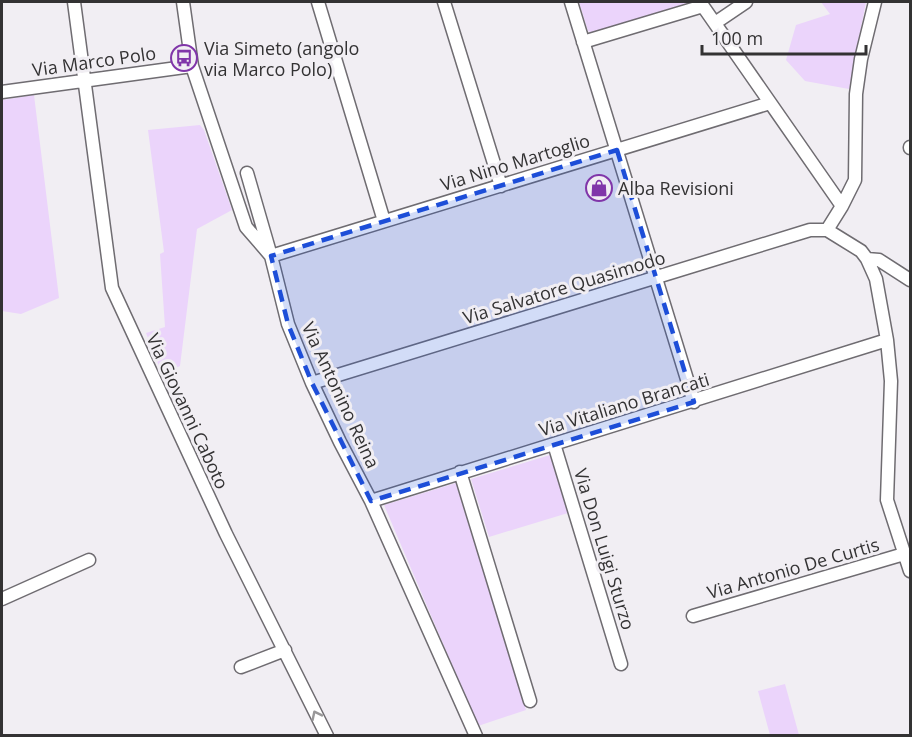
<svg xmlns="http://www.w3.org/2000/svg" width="912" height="737" viewBox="0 0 912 737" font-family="'Open Sans',sans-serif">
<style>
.green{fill:#ebd4fb}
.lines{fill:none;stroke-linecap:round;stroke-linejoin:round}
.minor-casing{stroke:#6f6c71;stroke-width:15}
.minor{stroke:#fff;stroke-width:12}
.oneway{stroke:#999899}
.marked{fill:#1d4ed8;fill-opacity:0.2;stroke:#1d4ed8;stroke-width:4.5;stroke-dasharray:12 8;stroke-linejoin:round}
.labels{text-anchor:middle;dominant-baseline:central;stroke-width:6;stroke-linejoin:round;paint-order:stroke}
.poi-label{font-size:18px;fill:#333233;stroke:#f1eef3;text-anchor:start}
.street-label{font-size:18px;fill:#333233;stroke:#f1eef3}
</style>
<rect width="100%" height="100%" fill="#f1eef3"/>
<path class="green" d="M 579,2 L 691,2 L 592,33 L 588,31 Z
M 821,2 L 866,2 L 849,89 L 805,81 L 786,60 L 796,25 L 830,14 Z
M 34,95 L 59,298 L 21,314 L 2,311 L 2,100 Z
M 200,125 L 204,130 L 232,210 L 197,229 L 180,366 L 162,374 L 146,333 L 165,327 L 160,254 L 164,252 L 148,130 Z
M 550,455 L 568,513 L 489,537 L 471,479 Z
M 456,483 L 526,710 L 478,726 L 384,505 Z
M 785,684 L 799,735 L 770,735 L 758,691 Z"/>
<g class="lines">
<defs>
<path id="minor" d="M 74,2 L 112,288 L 226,534 L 327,736
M 183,2 L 192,66 L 246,227 L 271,256 L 288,324 L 312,383 L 340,442 L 371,501 L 476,736
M 318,2 L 384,221
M 444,2 L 501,186
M 571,2 L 694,402
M 700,2 L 842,206
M 715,23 L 746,2
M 583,42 L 703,6
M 2,92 L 192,66
M 910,147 L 910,148
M 247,173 L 271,256 L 770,103
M 827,230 L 842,206 L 855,180 L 856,94 L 861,59 L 875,2
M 867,259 L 879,260 L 910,280
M 312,383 L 810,230 L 827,230 L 861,251 L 867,259 L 876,279 L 887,340 L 891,381 L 887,500 L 910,571
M 554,444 L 621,664
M 460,472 L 530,701
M 371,501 L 887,340
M 2,599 L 89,560
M 693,616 L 904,554
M 241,667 L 285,650"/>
</defs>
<use href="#minor" class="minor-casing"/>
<use href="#minor" class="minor"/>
</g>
<defs><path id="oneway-chevron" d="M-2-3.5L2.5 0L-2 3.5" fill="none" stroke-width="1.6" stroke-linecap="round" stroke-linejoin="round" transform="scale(1.5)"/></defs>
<use class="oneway" href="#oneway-chevron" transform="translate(316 715) rotate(-116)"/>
<path class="marked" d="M 617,150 L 694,402 L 371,501 L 312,383 L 288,324 L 271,256 Z"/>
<defs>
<symbol id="bus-ring" viewBox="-11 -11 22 22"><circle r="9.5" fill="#f1eef3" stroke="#8036a9" stroke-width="1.5"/><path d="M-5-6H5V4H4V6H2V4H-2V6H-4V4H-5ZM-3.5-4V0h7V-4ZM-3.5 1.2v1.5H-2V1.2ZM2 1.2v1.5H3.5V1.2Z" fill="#8036a9"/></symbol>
<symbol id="shop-ring" viewBox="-11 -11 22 22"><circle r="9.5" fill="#f1eef3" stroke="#8036a9" stroke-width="1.5"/><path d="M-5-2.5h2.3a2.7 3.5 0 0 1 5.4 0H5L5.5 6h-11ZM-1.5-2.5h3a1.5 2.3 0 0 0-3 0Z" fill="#8036a9"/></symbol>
</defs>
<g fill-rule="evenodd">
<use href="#bus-ring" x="169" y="43" width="30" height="30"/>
<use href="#shop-ring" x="584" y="173" width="30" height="30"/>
</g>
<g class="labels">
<g class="poi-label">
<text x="204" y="48">Via Simeto (angolo<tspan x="204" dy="21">via Marco Polo)</tspan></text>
<text x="618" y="188">Alba Revisioni</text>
</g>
<g class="street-label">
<text transform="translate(94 61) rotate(-8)">Via Marco Polo</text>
<text transform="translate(515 162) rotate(-17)">Via Nino Martoglio</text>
<text transform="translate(564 287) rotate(-17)">Via Salvatore Quasimodo</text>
<text transform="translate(341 395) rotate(65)">Via Antonino Reina</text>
<text transform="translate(624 404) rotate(-17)">Via Vitaliano Brancati</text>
<text transform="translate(188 411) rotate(65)">Via Giovanni Caboto</text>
<text transform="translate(605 549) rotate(73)">Via Don Luigi Sturzo</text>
<text transform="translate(793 568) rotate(-16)">Via Antonio De Curtis</text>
</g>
</g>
<rect width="912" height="737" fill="none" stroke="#333233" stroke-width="6"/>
<path d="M702 45v9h164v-9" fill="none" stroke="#333233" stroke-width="3"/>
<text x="711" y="45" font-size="18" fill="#333233" stroke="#f1eef3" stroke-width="4.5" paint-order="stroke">100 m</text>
</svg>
